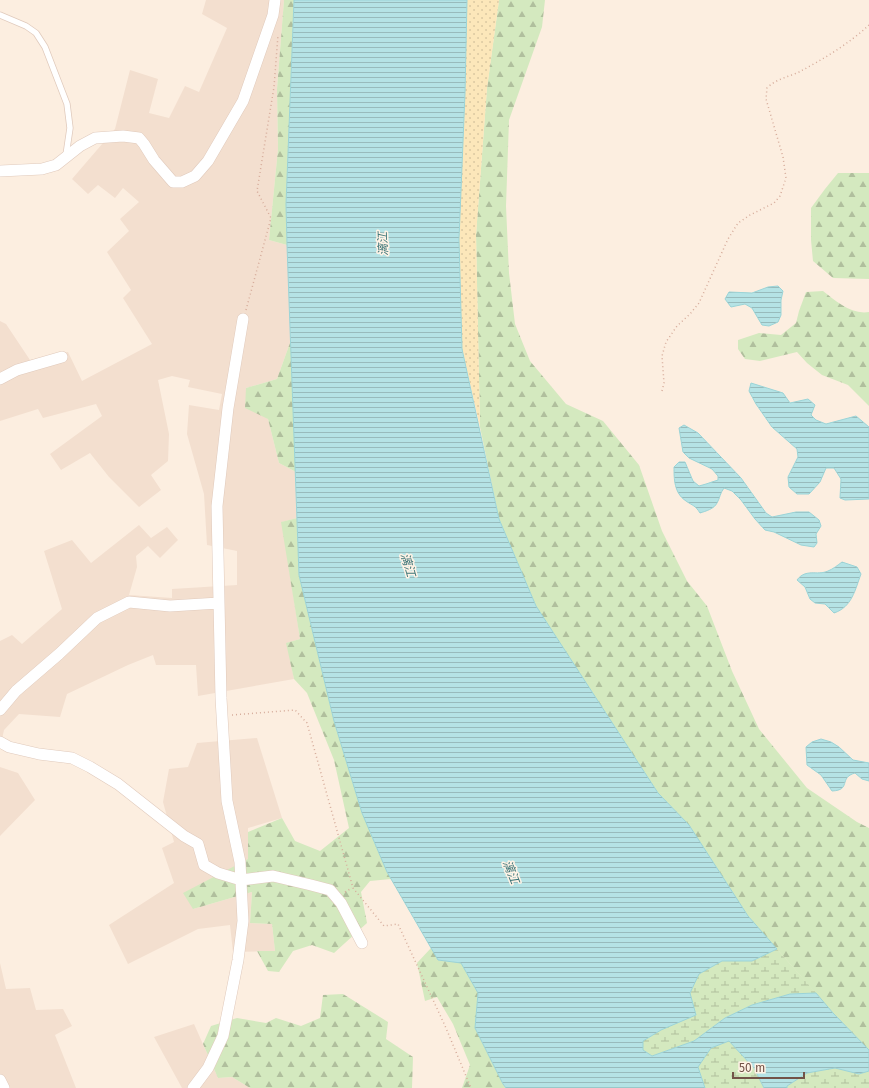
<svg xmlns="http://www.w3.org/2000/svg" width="869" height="1088" viewBox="0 0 869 1088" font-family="'Fira Sans','Noto Sans SC',sans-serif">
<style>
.residential{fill:#f3dfcf}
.forest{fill:url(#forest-firs)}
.wetland{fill:url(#wetland-marsh)}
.sand{fill:url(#sand-dots)}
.water{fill:url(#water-rules);stroke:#9bd4d7}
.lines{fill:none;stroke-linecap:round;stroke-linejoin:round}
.lane-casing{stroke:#e0cabc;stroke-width:7}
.street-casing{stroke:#e0cabc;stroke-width:12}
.path{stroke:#d6ac9b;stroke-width:1.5;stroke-dasharray:1 3;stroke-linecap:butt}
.lane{stroke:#fff;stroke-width:5.5}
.street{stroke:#fff;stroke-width:11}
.labels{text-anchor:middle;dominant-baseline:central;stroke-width:3;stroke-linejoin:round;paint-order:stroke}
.water-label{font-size:12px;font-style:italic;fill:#3c7578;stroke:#fff3e6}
</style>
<defs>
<pattern id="forest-firs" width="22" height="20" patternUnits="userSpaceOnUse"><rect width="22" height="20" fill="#d4e9bf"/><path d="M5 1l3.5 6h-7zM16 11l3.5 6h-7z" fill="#b0bf9d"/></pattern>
<pattern id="wetland-marsh" width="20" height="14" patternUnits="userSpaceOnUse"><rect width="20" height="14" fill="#d4e9bf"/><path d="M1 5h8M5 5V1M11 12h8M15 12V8" fill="none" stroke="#b0bf9d"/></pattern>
<pattern id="sand-dots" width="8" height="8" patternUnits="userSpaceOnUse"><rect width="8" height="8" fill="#fce7ba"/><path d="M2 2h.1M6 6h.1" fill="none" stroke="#dbc8a1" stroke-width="1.8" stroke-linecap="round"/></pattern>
<pattern id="water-rules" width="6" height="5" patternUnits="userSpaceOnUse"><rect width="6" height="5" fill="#b5e3e5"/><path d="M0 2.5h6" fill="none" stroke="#98bbbc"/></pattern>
</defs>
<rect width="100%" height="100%" fill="#fceee0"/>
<path class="residential" d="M 206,0 L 284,0 L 277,89 L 278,149 L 269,240 L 287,245 L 291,340 L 277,379 L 246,388 L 268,419 L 279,463 L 296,472 L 297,518 L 282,522 L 300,639 L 287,643 L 294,679 L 198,696 L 196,665 L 156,665 L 153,655 L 128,665 L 67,694 L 60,717 L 19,714 L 4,730 L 0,748 L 0,641 L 12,635 L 22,644 L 62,609 L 44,551 L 72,540 L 91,563 L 139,525 L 151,538 L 167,527 L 178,540 L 160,558 L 148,546 L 136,556 L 137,567 L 129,595 L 172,598 L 172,589 L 237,585 L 237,551 L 207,545 L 204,494 L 187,434 L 189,405 L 219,410 L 222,394 L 188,387 L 190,380 L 172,376 L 158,380 L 169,434 L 168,461 L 151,475 L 161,490 L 139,507 L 109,477 L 90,453 L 61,470 L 50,454 L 102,416 L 96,404 L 43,418 L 38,409 L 0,421 L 0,321 L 6,324 L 30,360 L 68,352 L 82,381 L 152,344 L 123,298 L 131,290 L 107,252 L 129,231 L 120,219 L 139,202 L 123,188 L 115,198 L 98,185 L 88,194 L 72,179 L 115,129 L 130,70 L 158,79 L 149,113 L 169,118 L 185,86 L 199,92 L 227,28 L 202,14 Z
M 257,738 L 282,818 L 248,828 L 248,859 L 193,909 L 252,892 L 250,923 L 272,924 L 275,951 L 233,952 L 230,925 L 198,929 L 128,964 L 109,925 L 174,883 L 162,848 L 174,842 L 163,802 L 169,769 L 188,767 L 197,743 Z
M 0,767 L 18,773 L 35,800 L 0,836 Z
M 0,963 L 6,989 L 30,988 L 36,1010 L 63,1009 L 72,1026 L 55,1035 L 76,1088 L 0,1088 Z
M 194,1024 L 218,1078 L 232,1077 L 250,1088 L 182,1088 L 154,1037 Z"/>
<path class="forest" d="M 284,0 L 294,0 L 286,204 L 287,245 L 269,240 L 278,149 L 277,89 Z
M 499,0 L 545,0 L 542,27 L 509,120 L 506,206 L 509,273 L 515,324 L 530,361 L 566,404 L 603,421 L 639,465 L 662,531 L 687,581 L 707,606 L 732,671 L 759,729 L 807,788 L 857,822 L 869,828 L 869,1050 L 833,1013 L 748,916 L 689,825 L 658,793 L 536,606 L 499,519 L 480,427 L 476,235 L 487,88 Z
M 838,173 L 869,173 L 869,279 L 833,278 L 813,261 L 811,240 L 811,208 L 825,189 Z
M 823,291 C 836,301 851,315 869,312 L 869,406 L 848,385 L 822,375 L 807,363 L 797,352 L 760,361 L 745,359 L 738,349 L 738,340 L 759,333 L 781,335 L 796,323 L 799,311 L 806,292 Z
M 291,340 L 296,472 L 279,463 L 268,419 L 245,408 L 246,388 L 277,379 Z
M 297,518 L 299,575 L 334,721 L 362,813 L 387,872 L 391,879 L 370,881 L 361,892 L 367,923 L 334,953 L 312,945 L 293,951 L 279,972 L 268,971 L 257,951 L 275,951 L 272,924 L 250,923 L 252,892 L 193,909 L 183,893 L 248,859 L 248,832 L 282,818 L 295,841 L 320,851 L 349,828 L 334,760 L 307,693 L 294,679 L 286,643 L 300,639 L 281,522 Z
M 431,948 L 438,960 L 461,963 L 478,993 L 475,1028 L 503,1084 L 506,1088 L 462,1088 L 470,1065 L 453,1024 L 437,997 L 425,1001 L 417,963 Z
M 343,994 L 388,1022 L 386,1039 L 413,1057 L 412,1088 L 250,1088 L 232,1077 L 218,1078 L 203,1044 L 211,1026 L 237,1018 L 266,1023 L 276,1018 L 301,1026 L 320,1018 L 323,995 Z"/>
<path class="wetland" d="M 777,949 L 816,993 L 790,994 L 752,1005 L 725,1018 L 694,1041 L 652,1056 L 643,1050 L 643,1041 L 661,1030 L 690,993 L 699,974 L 722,961 L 752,961 Z
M 729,1041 L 754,1068 L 764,1088 L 705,1088 L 698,1067 L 711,1048 Z
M 835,1068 L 859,1074 L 869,1071 L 869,1088 L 787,1088 L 787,1086 L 807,1073 Z"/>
<path class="sand" d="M 467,0 L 499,0 L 487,88 L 476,235 L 480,427 L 462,349 L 459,239 L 465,93 Z"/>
<path class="water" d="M 294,0 L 467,0 L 465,93 L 459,239 L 462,349 L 499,519 L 536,606 L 658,793 L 689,825 L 748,916 L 777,949 L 752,961 L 722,961 L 699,974 L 690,993 L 696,1015 L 661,1030 L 643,1041 L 643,1050 L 652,1056 L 694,1041 L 725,1018 L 752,1005 L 790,994 L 816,993 L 833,1013 L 869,1050 L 869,1071 L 859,1074 L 835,1068 L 807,1073 L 787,1086 L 787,1088 L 764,1088 L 754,1068 L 729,1041 L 711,1048 L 698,1067 L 705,1088 L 506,1088 L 503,1084 L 475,1028 L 478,993 L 461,963 L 438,960 L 387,872 L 362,813 L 334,721 L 299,575 L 287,245 L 286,204 Z
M 778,286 L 783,291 L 781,300 L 781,315 L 778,322 L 769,326 L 762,325 L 752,308 L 745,304 L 731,307 L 725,299 L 729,292 L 752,293 L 768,287 Z
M 751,383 L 783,393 L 790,403 L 808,399 L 815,405 L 811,415 L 816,420 L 826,424 L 856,416 L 869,427 L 869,499 L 845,500 L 840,498 L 841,479 L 834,468 L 826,468 L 820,482 L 809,494 L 797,494 L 789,487 L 788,477 L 798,457 L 797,449 L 772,427 L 756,404 L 749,391 Z
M 684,425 L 698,433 L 741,478 L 766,513 L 772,517 L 796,512 L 809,512 L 819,520 L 821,526 L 816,534 L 817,543 L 814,547 L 801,545 L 774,532 L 765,530 L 755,519 L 741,500 L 732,491 L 724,488 C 720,493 720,498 717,503 C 714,509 706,511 700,513 C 695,505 693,506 686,501 C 674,493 674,479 674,467 L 679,462 L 685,462 L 693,481 L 699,486 L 706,484 L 718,480 L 718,476 L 712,469 L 689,458 L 683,452 L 679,428 Z
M 842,562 L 857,567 L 861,574 C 855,590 852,607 834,613 L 825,604 L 815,603 L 810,599 L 805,587 L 797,580 C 806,568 817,576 828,571 C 833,569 838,565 842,562 Z
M 821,739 L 831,742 L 839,747 L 853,760 L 869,763 L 869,781 L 862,779 L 855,773 C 838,778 852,790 832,791 L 821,775 L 807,765 L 806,747 L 812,742 Z"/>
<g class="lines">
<defs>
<path id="lane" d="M 0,15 L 26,26 L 36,33 L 45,47 L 67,104 L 70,128 L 66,155"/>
<path id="street" d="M 0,171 L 42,169 L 56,165 L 80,146 L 95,138 L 123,136 L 139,138 L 144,144 L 154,160 L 173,182 L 182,182 L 195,176 L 208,161 L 243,101 L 273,15 L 275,0
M 0,379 L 17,370 L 62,357
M 0,710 L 16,691 L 59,654 L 97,618 L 129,602 L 170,606 L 219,603
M 0,742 L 9,747 L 39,754 L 72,758 L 90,767 L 118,784 L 184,836 L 198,844 L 204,865 L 218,873 L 241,880 L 273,876 L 311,885 L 330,890 L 341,903 L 362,943
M 0,1080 L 4,1088
M 193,1088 L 208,1068 L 223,1036 L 238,960 L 243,921 L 240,862 L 227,801 L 221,698 L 217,506 L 228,408 L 243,319"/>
</defs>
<use href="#lane" class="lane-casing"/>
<use href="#street" class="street-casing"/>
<path class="path" d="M 246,310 L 271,218 L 257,191 L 274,87 L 278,35
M 662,391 L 664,383 L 662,356 L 666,342 L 677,326 L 690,314 L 699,303 L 728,239 L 738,223 L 750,215 L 774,203 L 780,196 L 786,178 L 783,157 L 766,99 L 767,88 C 776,79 788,77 799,72 C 822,60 850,43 869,25
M 232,715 L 295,710 L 307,723 L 353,888 L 384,926 L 398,924 L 446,1028 L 471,1088
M 345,892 L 352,888"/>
<use href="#lane" class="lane"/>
<use href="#street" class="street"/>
</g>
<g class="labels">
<g class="water-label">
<text transform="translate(383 244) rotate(-92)">漓江</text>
<text transform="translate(408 565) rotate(74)">漓江</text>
<text transform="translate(511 872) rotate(68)">漓江</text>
</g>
</g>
<path d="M733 1072v6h71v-6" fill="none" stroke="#725348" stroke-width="2"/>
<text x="739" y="1072" font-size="12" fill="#725348" stroke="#fff3e6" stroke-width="3" paint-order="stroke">50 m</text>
</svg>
